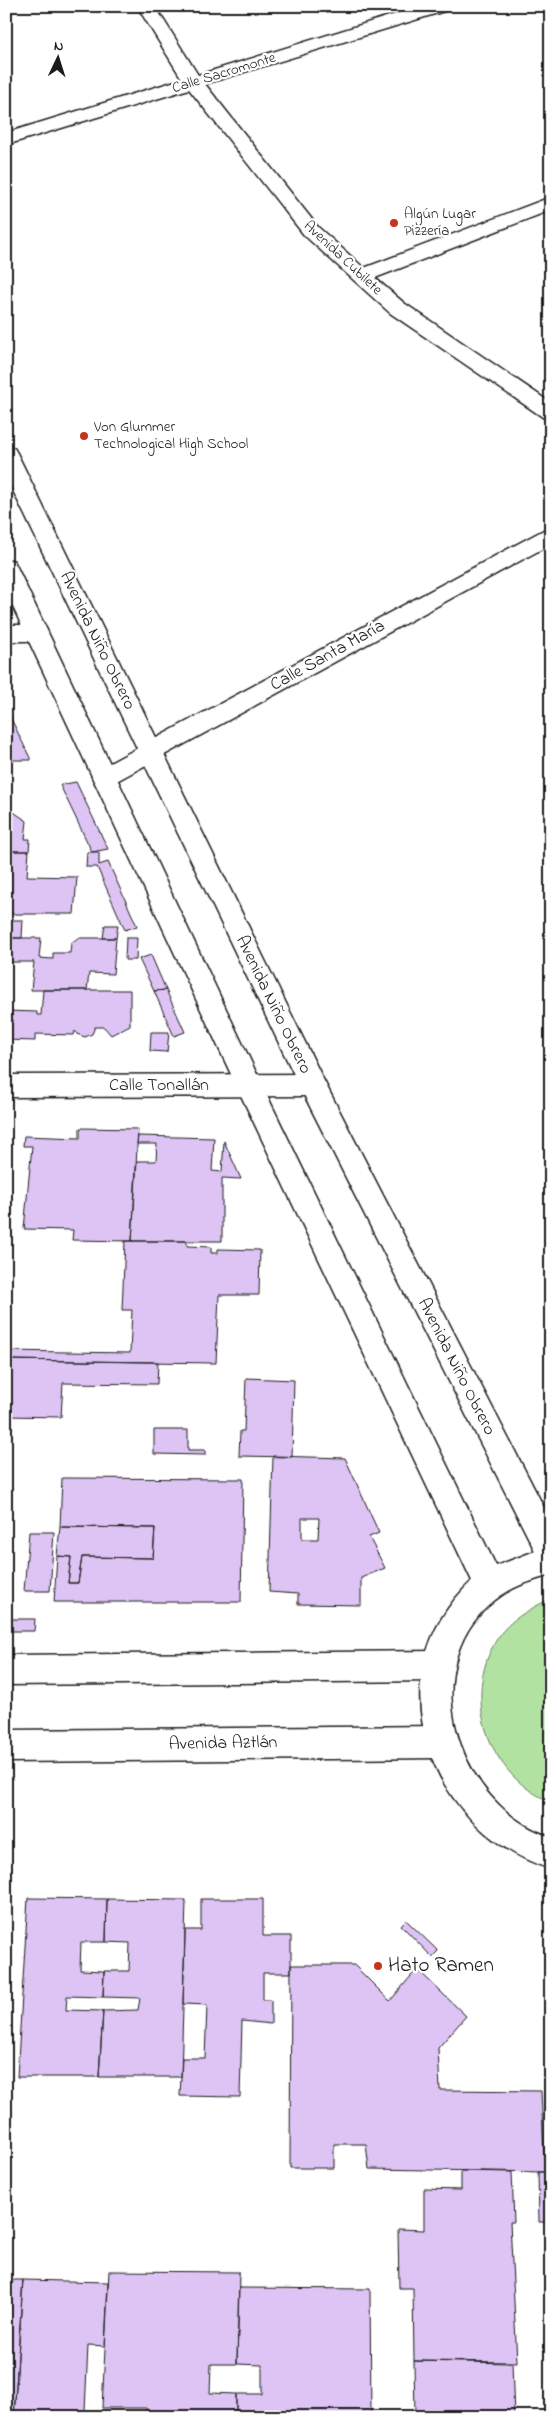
<svg xmlns="http://www.w3.org/2000/svg" width="557" height="2423" viewBox="0 0 557 2423" font-family="'Indie Flower',sans-serif">
<style>
.green{fill:#b2e2a2;stroke:#677f5f}
.building{fill:#ddc4f4;stroke:#1c1c1c;fill-rule:evenodd}
.lines{fill:none;stroke-linecap:round;stroke-linejoin:round}
.minor-casing{stroke:#1c1c1c;stroke-width:3}
.secondary-casing{stroke:#1c1c1c;stroke-width:3}
.minor{fill:#fff;fill-rule:evenodd}
.secondary{fill:#fff;fill-rule:evenodd}
.poi-dot{fill:#c8321e;stroke:#fff;stroke-width:2}
.labels{text-anchor:middle;dominant-baseline:central;stroke-width:4.5;stroke-linejoin:round;paint-order:stroke}
.far-street-label{font-size:15px;fill:#1c1c1c;stroke:#fff}
.far-poi-label{font-size:15px;fill:#1c1c1c;stroke:#fff;text-anchor:start}
.street-label{font-size:18px;fill:#1c1c1c;stroke:#fff}
.near-poi-label{font-size:21px;fill:#1c1c1c;stroke:#fff;text-anchor:start}
</style>
<rect width="100%" height="100%" fill="#fff"/>
<filter id="ink" filterUnits="userSpaceOnUse"><feTurbulence type="fractalNoise" baseFrequency=".02" numOctaves="2"/><feDisplacementMap in="SourceGraphic" scale="10" xChannelSelector="R" yChannelSelector="G"/><feConvolveMatrix kernelMatrix="1 2 1 2 8 2 1 2 1" color-interpolation-filters="sRGB"/></filter>
<g filter="url(#ink)">
<path class="green" d="M 551,1598 L 551,1802 C 488,1776 461,1697 497,1639 C 509,1619 531,1609 551,1598 Z"/>
<path class="building" d="M 6,708 L 31,760 L 6,760 L 6,736 L 8,735 Z
M 76,782 L 108,849 L 92,852 L 60,785 Z
M 6,807 L 27,821 L 25,839 L 30,839 L 29,851 L 7,851 L 9,838 L 6,839 Z
M 6,851 L 29,851 L 27,876 L 77,877 L 74,914 L 6,914 Z
M 87,852 L 99,852 L 99,865 L 108,862 L 137,926 L 125,930 L 97,867 L 86,867 Z
M 6,920 L 23,920 L 22,938 L 6,938 Z
M 105,925 L 118,925 L 116,938 L 103,938 Z
M 8,938 L 41,938 L 39,958 L 53,959 L 53,953 L 70,953 L 71,943 L 78,938 L 116,938 L 113,974 L 89,973 L 87,990 L 31,990 L 34,962 L 6,962 Z
M 126,938 L 137,938 L 136,960 L 125,960 Z
M 151,955 L 166,990 L 154,991 L 139,959 Z
M 43,990 L 130,990 L 130,1025 L 111,1035 L 104,1027 L 95,1027 L 92,1034 L 85,1037 L 79,1035 L 75,1031 L 74,1035 L 35,1034 L 35,1041 L 6,1040 L 6,1011 L 37,1012 L 37,1015 L 41,1015 Z
M 166,990 L 185,1032 L 174,1036 L 154,991 Z
M 151,1032 L 169,1032 L 167,1052 L 150,1051 Z
M 80,1128 L 138,1129 L 132,1241 L 72,1240 L 73,1230 L 24,1229 L 32,1146 L 23,1146 L 24,1136 L 80,1138 Z
M 138,1136 L 214,1138 L 212,1171 L 222,1172 L 224,1141 L 241,1179 L 222,1178 L 222,1241 L 132,1241 L 137,1161 L 156,1161 L 157,1144 L 137,1144 Z
M 125,1241 L 187,1241 L 187,1246 L 211,1247 L 211,1253 L 218,1253 L 218,1249 L 260,1250 L 259,1295 L 219,1295 L 216,1363 L 6,1360 L 6,1351 L 130,1353 L 132,1310 L 122,1310 Z
M 6,1360 L 158,1362 L 157,1384 L 63,1383 L 61,1417 L 6,1416 Z
M 246,1378 L 294,1380 L 292,1457 L 239,1456 L 240,1431 L 244,1431 Z
M 154,1430 L 188,1430 L 188,1450 L 205,1450 L 205,1455 L 154,1454 Z
M 273,1456 L 345,1458 L 379,1533 L 369,1537 L 385,1568 L 361,1578 L 361,1605 L 298,1604 L 298,1594 L 269,1592 ZM 302,1518 L 319,1518 L 318,1539 L 302,1539 Z
M 62,1478 L 243,1479 L 241,1602 L 54,1602 L 57,1556 L 71,1557 L 68,1583 L 78,1583 L 82,1557 L 153,1558 L 155,1528 L 60,1527 Z
M 60,1527 L 155,1528 L 153,1558 L 82,1557 L 78,1583 L 68,1583 L 71,1557 L 57,1556 Z
M 29,1532 L 54,1532 L 50,1591 L 24,1591 Z
M 6,1619 L 35,1619 L 34,1631 L 6,1631 Z
M 28,1898 L 107,1899 L 106,1942 L 81,1942 L 80,1970 L 104,1971 L 103,1997 L 67,1996 L 66,2010 L 103,2011 L 99,2077 L 17,2077 Z
M 107,1899 L 186,1900 L 181,2077 L 99,2077 L 103,2011 L 138,2010 L 140,1998 L 103,1997 L 104,1971 L 129,1971 L 130,1943 L 106,1942 Z
M 201,1899 L 263,1899 L 263,1936 L 291,1936 L 291,1973 L 263,1973 L 263,2000 L 271,2000 L 271,2024 L 242,2021 L 240,2097 L 180,2096 L 182,2058 L 205,2058 L 207,2005 L 183,2004 L 185,1930 L 201,1930 Z
M 406,1920 L 438,1951 L 432,1957 L 401,1925 Z
M 291,1965 L 354,1965 L 390,2001 L 417,1969 L 466,2016 L 438,2048 L 440,2090 L 541,2091 L 545,2172 L 369,2169 L 366,2144 L 334,2144 L 334,2168 L 290,2168 Z
M 461,2171 L 512,2172 L 514,2222 L 510,2222 L 517,2362 L 414,2361 L 413,2288 L 399,2288 L 398,2229 L 424,2230 L 424,2189 L 461,2190 Z
M 538,2172 L 551,2172 L 551,2222 L 539,2222 Z
M 109,2271 L 239,2272 L 237,2364 L 211,2364 L 210,2393 L 236,2394 L 236,2417 L 146,2417 L 146,2408 L 102,2408 Z
M 6,2280 L 23,2280 L 14,2417 L 6,2417 Z
M 23,2280 L 108,2282 L 105,2346 L 88,2345 L 85,2411 L 103,2412 L 103,2417 L 14,2417 Z
M 239,2288 L 370,2289 L 371,2417 L 236,2417 L 236,2394 L 262,2394 L 262,2365 L 237,2364 Z
M 414,2361 L 512,2363 L 514,2417 L 415,2417 Z"/>
<g class="lines">
<defs>
<path id="minor" d="M 137,6 L 155,6 L 198,75 L 422,6 L 451,6 L 448,10 L 205,84 L 318,227 L 364,268 L 551,197 L 551,210 L 375,278 L 404,303 L 551,403 L 551,420 L 544,418 L 390,313 L 304,235 L 189,89 L 6,145 L 6,133 L 182,79 Z
M 551,526 L 551,544 L 113,783 L 104,786 L 95,783 L 92,777 L 95,771 Z
M 6,625 L 37,625 L 45,627 L 48,633 L 45,639 L 37,641 L 6,641 Z
M 312,1074 L 321,1077 L 325,1085 L 321,1093 L 312,1096 L 6,1097 L 6,1075 Z
M 438,1651 L 449,1655 L 454,1666 L 449,1677 L 438,1681 L 6,1685 L 6,1655 Z
M 441,1726 L 452,1731 L 457,1742 L 452,1753 L 441,1758 L 6,1762 L 6,1730 Z"/>
<path id="secondary" d="M 6,446 L 14,448 L 17,453 L 323,1079 L 551,1521 L 551,1575 C 534,1580 517,1585 502,1595 C 410,1657 454,1806 551,1837 L 551,1869 C 429,1831 371,1675 472,1581 L 236,1085 L 6,592 L 6,559 L 14,561 L 17,567 L 262,1085 L 496,1566 L 535,1551 L 299,1085 L 6,476 Z"/>
</defs>
<use href="#minor" class="minor-casing"/>
<use href="#secondary" class="secondary-casing"/>
<use href="#minor" class="minor"/>
<use href="#secondary" class="secondary"/>
</g>
</g>
<g class="poi-dot">
<circle cx="394" cy="223" r="5"/>
<circle cx="84" cy="436" r="5"/>
<circle cx="378" cy="1966" r="5"/>
</g>
<g class="labels">
<g class="far-street-label">
<text transform="translate(224 73) rotate(-17)">Calle Sacromonte</text>
<text transform="translate(343 258) rotate(43)">Avenida Cubilete</text>
</g>
<g class="far-poi-label">
<text x="404" y="214">Algún Lugar<tspan x="404" dy="17">Pizzería</tspan></text>
<text x="94" y="427">Von Glummer<tspan x="94" dy="17">Technological High School</tspan></text>
</g>
<g class="street-label">
<text transform="translate(97 641) rotate(64)">Avenida Niño Obrero</text>
<text transform="translate(328 656) rotate(-29)">Calle Santa María</text>
<text transform="translate(273 1005) rotate(64)">Avenida Niño Obrero</text>
<text x="159" y="1086">Calle Tonallán</text>
<text transform="translate(456 1367) rotate(63)">Avenida Niño Obrero</text>
<text transform="translate(223 1744) rotate(-1)">Avenida Aztlán</text>
</g>
<g class="near-poi-label">
<text x="388" y="1966">Hato Ramen</text>
</g>
</g>
<rect width="557" height="2423" fill="none" stroke="#fff" stroke-width="25"/>
<rect x="12" y="12" width="532" height="2398" fill="none" stroke="#1c1c1c" stroke-width="2" filter="url(#ink)"/>
<g transform="translate(58 58) rotate(4)" stroke="#ffffff" stroke-width="4" paint-order="stroke">
<path d="M0-4L9 19L0 12L-9 19Z" fill="#1c1c1c"/>
<text y="-8" font-size="14" font-weight="bold" text-anchor="middle" fill="#1c1c1c">N</text>
</g>
</svg>
